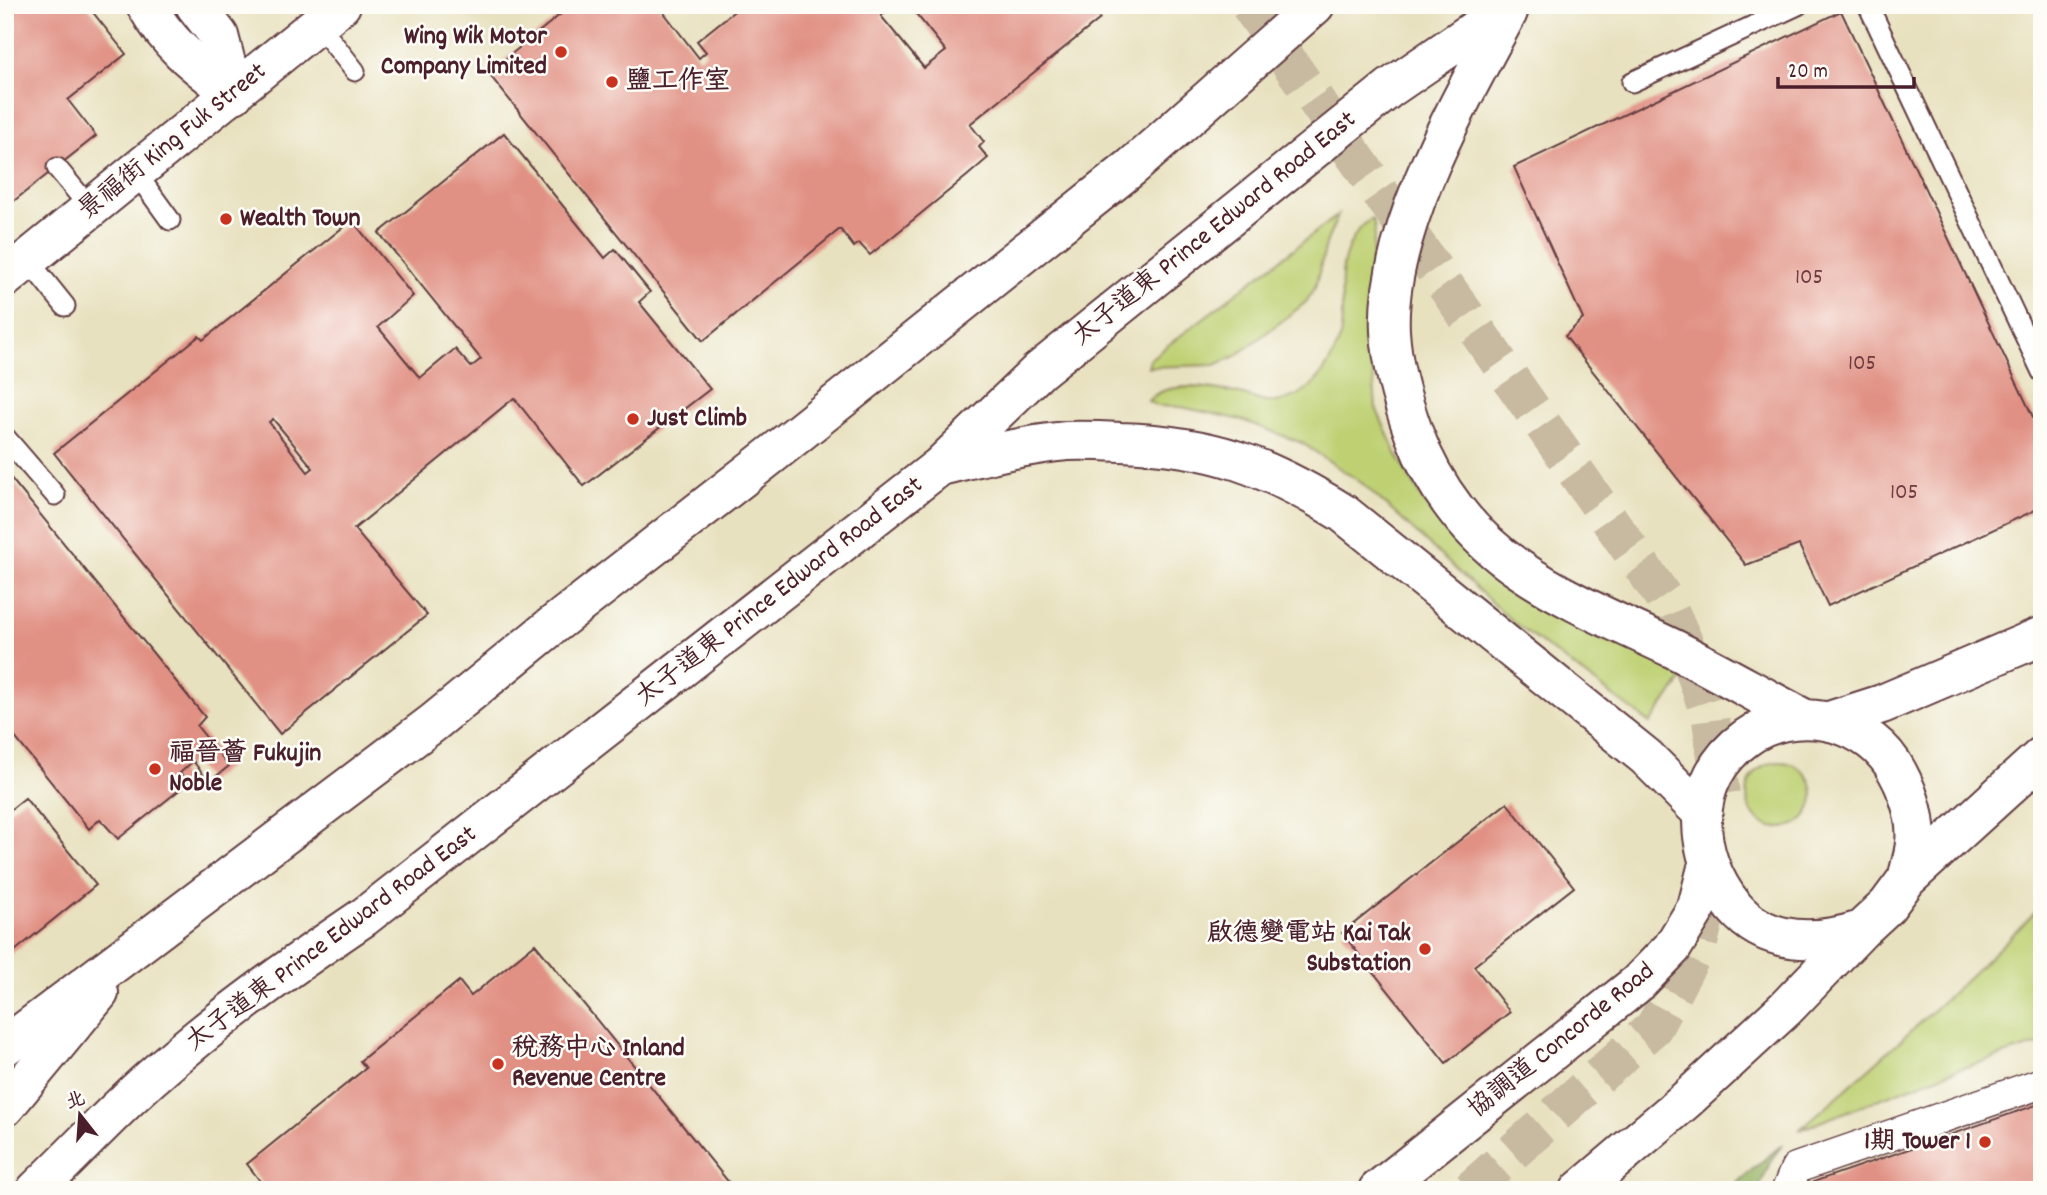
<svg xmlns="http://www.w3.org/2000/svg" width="2047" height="1195" viewBox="0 0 2047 1195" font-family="Dekko,'LXGW WenKai TC',sans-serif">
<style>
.green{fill:#bed072;stroke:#84784e;stroke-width:2}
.forest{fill:#96b264;stroke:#706848;stroke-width:2}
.building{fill:#e19184;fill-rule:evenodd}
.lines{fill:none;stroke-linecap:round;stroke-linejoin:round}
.secondary-tunnel{stroke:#c8baa1;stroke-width:38;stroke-dasharray:38 19;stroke-linecap:butt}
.service-casing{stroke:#623c41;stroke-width:23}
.pedestrian-casing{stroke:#623c41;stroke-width:33}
.minor-casing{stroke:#623c41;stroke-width:42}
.secondary-casing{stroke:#623c41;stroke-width:42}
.primary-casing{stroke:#623c41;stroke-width:42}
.service{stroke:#fff;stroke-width:19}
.pedestrian{stroke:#fff;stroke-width:30}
.minor{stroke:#fff;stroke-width:38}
.secondary{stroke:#fff;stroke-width:38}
.primary{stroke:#fff;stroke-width:38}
.poi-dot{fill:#c8321e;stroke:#fdfcf7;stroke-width:2.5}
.labels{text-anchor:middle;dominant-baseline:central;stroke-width:5;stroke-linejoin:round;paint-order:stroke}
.number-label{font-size:23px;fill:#703c41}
.poi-label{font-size:26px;font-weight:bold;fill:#4a1f2b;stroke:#fdfcf7;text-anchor:start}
.street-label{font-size:26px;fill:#4a1f2b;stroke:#fdfcf7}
</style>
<rect width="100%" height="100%" fill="#fdfcf7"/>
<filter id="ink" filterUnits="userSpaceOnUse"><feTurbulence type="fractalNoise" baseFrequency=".0143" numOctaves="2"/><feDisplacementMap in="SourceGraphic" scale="14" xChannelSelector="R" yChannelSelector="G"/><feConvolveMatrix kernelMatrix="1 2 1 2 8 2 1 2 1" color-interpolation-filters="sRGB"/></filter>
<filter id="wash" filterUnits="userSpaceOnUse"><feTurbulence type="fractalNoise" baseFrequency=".00686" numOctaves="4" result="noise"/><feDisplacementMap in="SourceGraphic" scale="28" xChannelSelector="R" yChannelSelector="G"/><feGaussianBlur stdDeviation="1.57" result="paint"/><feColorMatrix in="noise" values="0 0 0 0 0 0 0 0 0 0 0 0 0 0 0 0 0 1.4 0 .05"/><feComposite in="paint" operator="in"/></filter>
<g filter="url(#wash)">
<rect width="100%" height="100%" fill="#e8e1bf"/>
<path class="green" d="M 1338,215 L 1327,241 L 1315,288 L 1306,302 L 1291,314 L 1236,356 L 1215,365 L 1148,367 L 1150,359 Z
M 1373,219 L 1375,229 L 1367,299 L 1376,408 L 1396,453 L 1423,501 L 1456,542 L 1513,587 L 1687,673 L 1650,723 L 1513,622 L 1363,484 L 1302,443 L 1242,420 L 1181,407 L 1157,406 L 1148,401 C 1167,379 1214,388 1240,394 C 1248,396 1257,400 1265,402 C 1280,404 1298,396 1310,387 C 1323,376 1336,353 1340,337 C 1345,314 1339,290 1343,267 C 1345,251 1357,225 1373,219 Z
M1747 795a33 33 0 1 1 66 0a33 33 0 1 1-66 0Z
M 2042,906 L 2042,1043 L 1947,1073 L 1799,1130 C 1883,1058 1963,984 2042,906 Z"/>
<path class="forest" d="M 1783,1144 L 1771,1160 L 1758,1190 L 1728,1190 Z"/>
<g id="blocks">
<path class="building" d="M 5,5 L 87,5 L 126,54 L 68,100 L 96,136 L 5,208 Z
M 572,5 L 658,5 L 699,58 L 706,52 L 697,41 L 742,5 L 893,5 L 881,16 L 924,68 L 946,51 L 909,5 L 1089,5 L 1100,19 L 970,124 L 984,142 L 979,147 L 988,158 L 967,176 L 870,255 L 859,243 L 854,247 L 840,229 L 703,341 L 488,73 Z
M 1841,11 L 2042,436 L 2042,507 L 1828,606 L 1799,545 L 1746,565 L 1565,336 L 1583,319 L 1514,167 Z
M 504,133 L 605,258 L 615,249 L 650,292 L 639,302 L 710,389 L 584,486 L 514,398 L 354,529 L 427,615 L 280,734 L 54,453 L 199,336 L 203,340 L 352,220 L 413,296 L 378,327 L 420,378 L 455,349 L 471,367 L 481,359 L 379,233 ZM 273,419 L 313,468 L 308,472 L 269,422 Z
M 5,471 L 205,717 L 197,726 L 229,766 L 209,782 L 193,761 L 180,773 L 188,783 L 118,839 L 100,819 L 89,829 L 5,725 Z
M 25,798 L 96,885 L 5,959 L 5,814 Z
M 1507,803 L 1574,887 L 1474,966 L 1510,1012 L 1446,1063 L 1342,933 Z
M 535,944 L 735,1190 L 267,1190 L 247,1164 L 366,1068 L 360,1061 L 459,981 L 471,996 Z
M 2042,1103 L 2042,1190 L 1816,1190 L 1813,1182 Z"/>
</g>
</g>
<g filter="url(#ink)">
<use href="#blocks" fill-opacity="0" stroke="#623c41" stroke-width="2"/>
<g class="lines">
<path class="secondary-tunnel" d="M 1249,5 L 1664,598 L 1685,644 L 1711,720 L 1721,794
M 1470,1190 L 1654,1027 L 1699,943 L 1712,888"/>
<defs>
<path id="service" d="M 1868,5 L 2042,372
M 318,24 L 355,71
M 1632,82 L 1798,5
M 57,168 L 91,209
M 136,173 L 170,220
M 28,260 L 65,306
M 5,437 L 55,495"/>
<path id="pedestrian" d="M 1787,1190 L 1796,1168 L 2042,1083"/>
<path id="minor" d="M 146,5 C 170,47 196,65 234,94
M 195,5 L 219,36 L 234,94
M 5,278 L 341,5"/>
<path id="secondary" d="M 1829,721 L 1882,704 L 2042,636
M 1861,930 C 1817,944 1767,946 1734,907 C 1692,855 1687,781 1746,738 C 1791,705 1861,717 1892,763 C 1906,785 1918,816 1915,843 C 1914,855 1910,867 1907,879
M 1378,1190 L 1638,983 L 1672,948 L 1697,907 L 1708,864
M 1580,1190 L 1686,1100 L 1785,1009 L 1861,930 L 1887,906 L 1907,879 L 2042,756"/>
<path id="primary" d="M 1508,12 C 1461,100 1385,230 1390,331 C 1392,367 1402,401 1414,434 C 1434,488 1471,537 1519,569 C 1567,602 1622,624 1674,649 C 1718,671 1761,696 1805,719
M 940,466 C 982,456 1024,445 1067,441 C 1085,440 1103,441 1121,442 C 1212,445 1266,465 1343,513 L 1646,757 L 1701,812
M 5,1046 L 433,723 L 553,625 L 774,453 L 1132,167 L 1315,5
M 5,1107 L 99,993
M 36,1190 C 75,1153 111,1113 151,1078 C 217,1019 290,967 364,917 L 940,466 L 1039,371 L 1390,88 L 1511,5"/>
</defs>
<use href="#service" class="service-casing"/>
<use href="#pedestrian" class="pedestrian-casing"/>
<use href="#minor" class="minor-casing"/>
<use href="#secondary" class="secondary-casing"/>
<use href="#primary" class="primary-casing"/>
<use href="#service" class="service"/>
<use href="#pedestrian" class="pedestrian"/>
<use href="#minor" class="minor"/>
<use href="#secondary" class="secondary"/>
<use href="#primary" class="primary"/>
</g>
</g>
<g class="poi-dot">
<circle cx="561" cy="52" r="7"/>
<circle cx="612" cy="82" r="7"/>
<circle cx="226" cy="219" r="7"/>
<circle cx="633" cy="419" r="7"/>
<circle cx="155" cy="769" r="7"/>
<circle cx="1425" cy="949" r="7"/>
<circle cx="498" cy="1064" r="7"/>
<circle cx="1985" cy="1142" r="7"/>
</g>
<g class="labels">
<g class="number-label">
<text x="1809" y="278">105</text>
<text x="1862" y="364">105</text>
<text x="1904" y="493">105</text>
</g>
<g class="poi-label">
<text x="547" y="37" text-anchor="end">Wing Wik Motor<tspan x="547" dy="30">Company Limited</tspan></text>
<text x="626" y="82">鹽工作室</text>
<text x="240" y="219">Wealth Town</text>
<text x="647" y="419">Just Climb</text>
<text x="169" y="754">福晉薈 Fukujin<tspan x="169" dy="30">Noble</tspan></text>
<text x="1411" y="934" text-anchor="end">啟德變電站 Kai Tak<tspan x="1411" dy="30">Substation</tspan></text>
<text x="512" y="1049">稅務中心 Inland<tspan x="512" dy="30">Revenue Centre</tspan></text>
<text x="1971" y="1142" text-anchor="end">1期 Tower 1</text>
</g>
<g class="street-label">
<text transform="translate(173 142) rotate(-39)">景福街 King Fuk Street</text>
<text transform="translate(1215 229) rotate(-39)">太子道東 Prince Edward Road East</text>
<text transform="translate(780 592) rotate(-38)">太子道東 Prince Edward Road East</text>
<text transform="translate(332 939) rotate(-37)">太子道東 Prince Edward Road East</text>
<text transform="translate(1562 1041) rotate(-39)">協調道 Concorde Road</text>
</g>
</g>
<rect width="2047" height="1195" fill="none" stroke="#fdfcf7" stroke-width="28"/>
<g transform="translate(80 1115) rotate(343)" stroke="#fdfcf7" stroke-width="5" paint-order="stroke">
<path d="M0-5L12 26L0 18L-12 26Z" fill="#4a1f2b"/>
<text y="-10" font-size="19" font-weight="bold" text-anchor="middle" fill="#4a1f2b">北</text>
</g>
<path d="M1778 77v10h136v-10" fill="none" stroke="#4a1f2b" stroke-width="3.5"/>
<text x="1788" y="77" font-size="21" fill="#4a1f2b" stroke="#fdfcf7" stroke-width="5" paint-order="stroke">20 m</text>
</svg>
